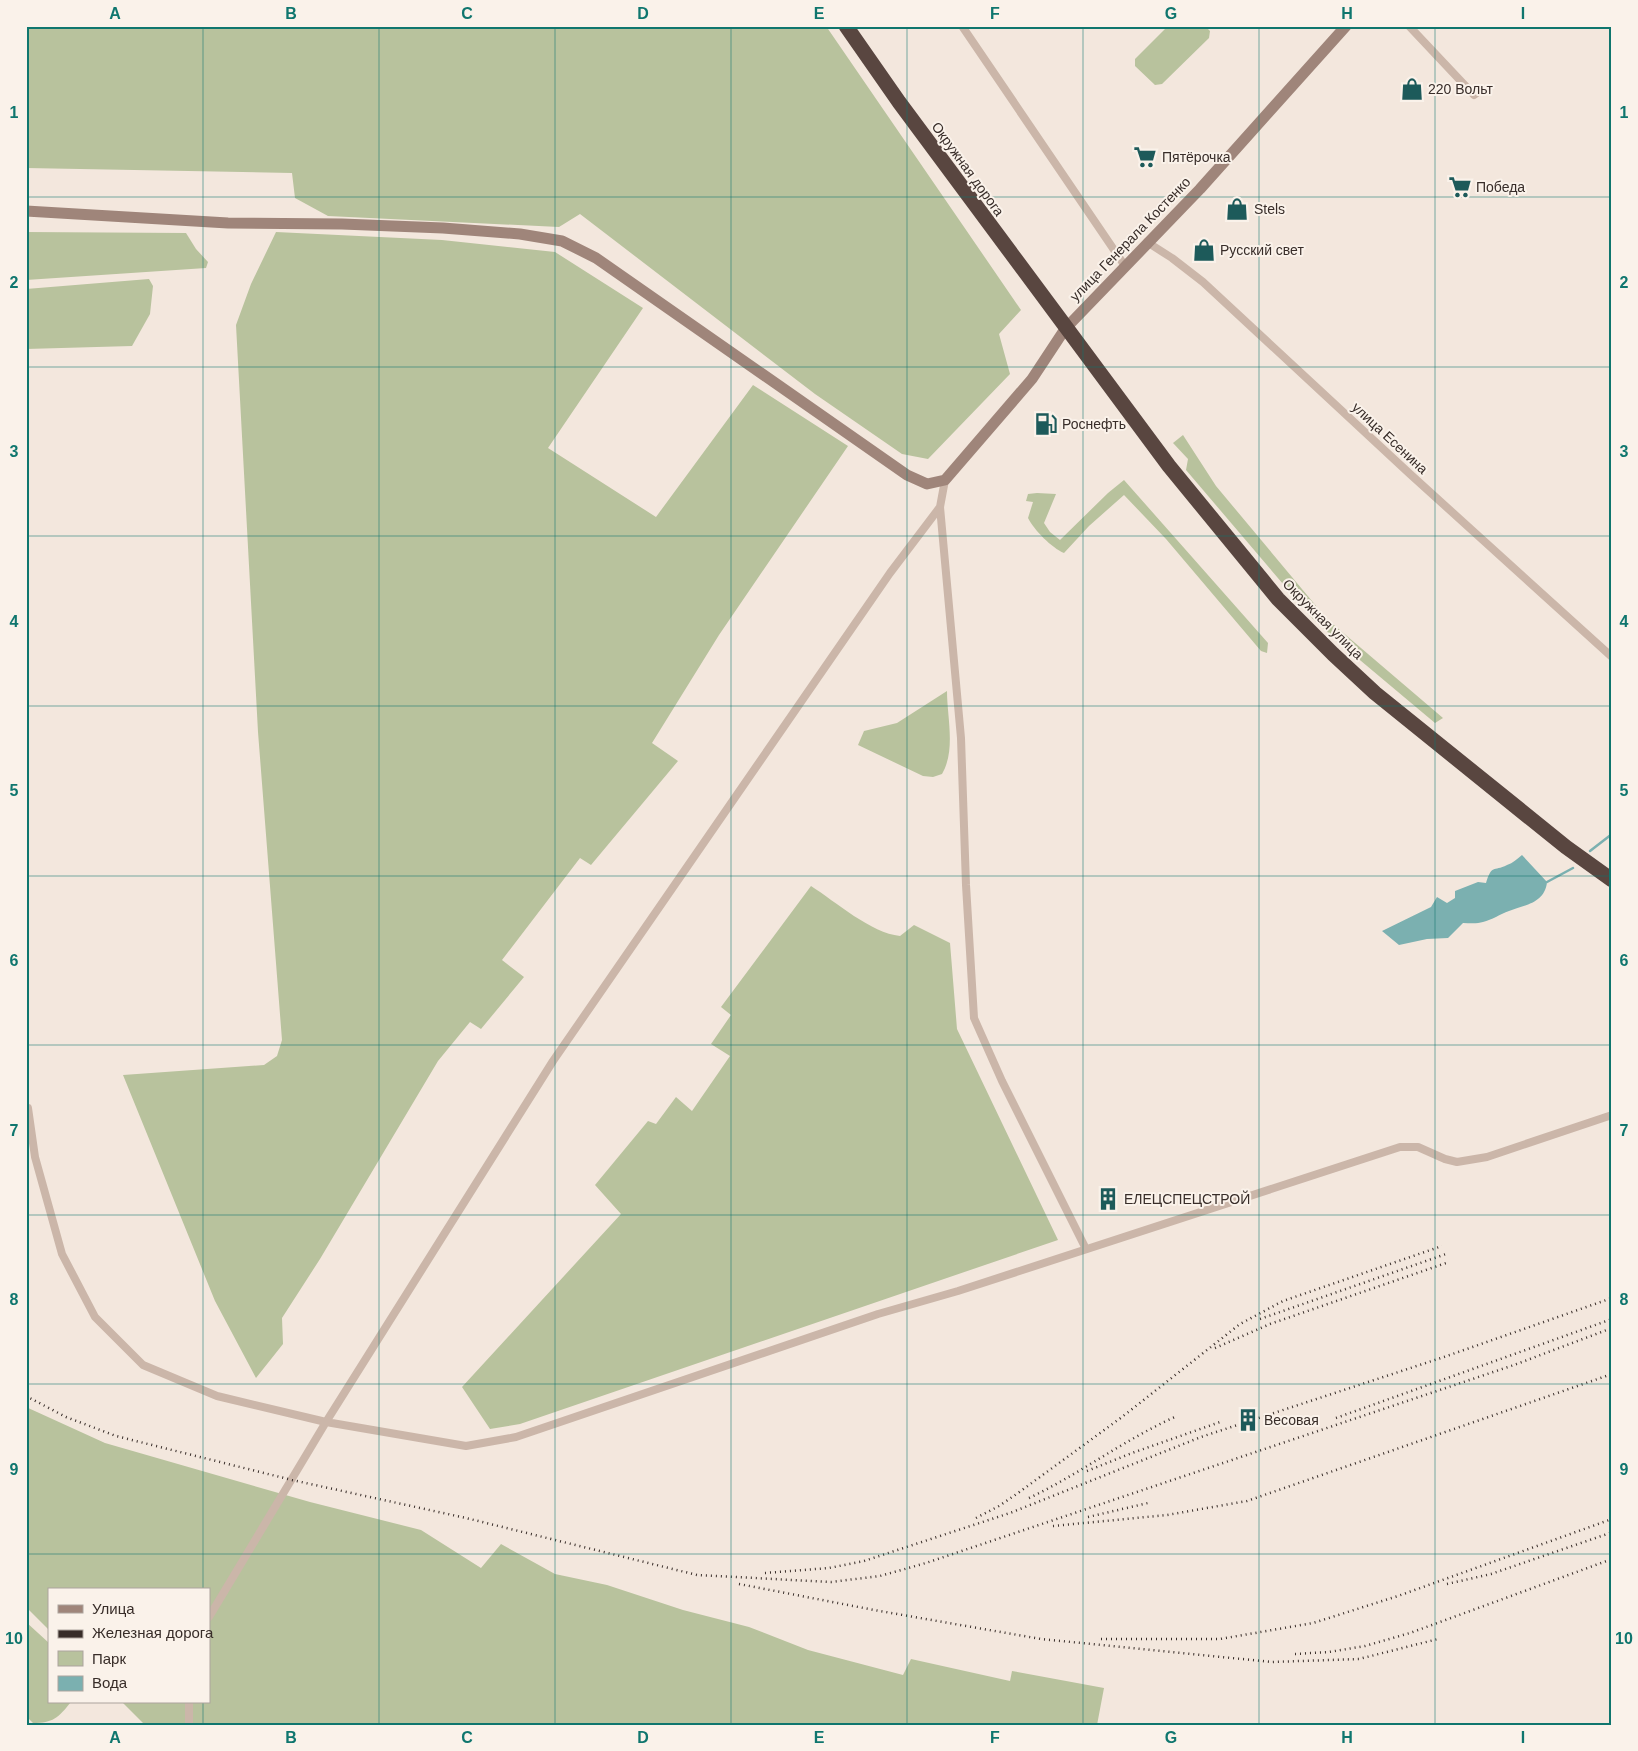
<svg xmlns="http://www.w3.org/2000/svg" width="1638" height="1751" viewBox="0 0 1638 1751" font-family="Helvetica,sans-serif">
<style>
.green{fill:#b8c29d}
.water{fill:#7bb0b0}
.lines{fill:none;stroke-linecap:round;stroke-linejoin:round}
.stream{stroke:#7bb0b0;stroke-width:2.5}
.street{stroke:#cbb6a9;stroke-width:8}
.secondary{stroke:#9f857a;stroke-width:11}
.highway{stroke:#594640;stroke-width:15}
.rail{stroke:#382d29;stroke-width:2.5;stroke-dasharray:1 4;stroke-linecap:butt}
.grid{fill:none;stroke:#0f766e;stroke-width:1;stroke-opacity:0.55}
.labels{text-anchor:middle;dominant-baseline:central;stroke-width:4;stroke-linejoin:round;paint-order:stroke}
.poi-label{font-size:14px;fill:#382d29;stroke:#faf2ea;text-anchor:start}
.street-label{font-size:14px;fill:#382d29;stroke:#faf2ea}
.neatline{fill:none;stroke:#0f766e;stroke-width:2}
.grid-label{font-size:16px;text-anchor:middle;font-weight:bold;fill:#0f766e}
</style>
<rect width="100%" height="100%" fill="#f3e7dd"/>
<path class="green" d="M 26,26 L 826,26 L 1021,310 L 999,334 L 1010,374 L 928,459 L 902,454 L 815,394 L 580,214 L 559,227 L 328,216 L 295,198 L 292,173 L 26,168 Z
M 1168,26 L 1205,26 L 1210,31 L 1209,38 L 1162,84 L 1155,85 L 1135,66 L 1135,59 Z
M 26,232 L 186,233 L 196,249 L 208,262 L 206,268 L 26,280 Z
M 276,232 L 442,240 L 555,252 L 643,308 L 548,448 L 656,517 L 753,385 L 848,446 L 719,635 L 652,743 L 678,761 L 591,865 L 580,858 L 502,960 L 524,977 L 481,1029 L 470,1022 L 438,1061 L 320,1259 L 282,1318 L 283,1344 L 256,1378 L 215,1301 L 123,1075 L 264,1065 L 277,1056 L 282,1040 L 258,732 L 236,325 L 251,284 Z
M 149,279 L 153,286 L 150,314 L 132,346 L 26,349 L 26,289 Z
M 1183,435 L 1216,486 L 1327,619 L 1443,718 L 1435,723 L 1342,645 L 1312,618 L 1186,470 L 1188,459 L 1173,443 Z
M 1124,480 L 1268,643 L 1267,653 L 1261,651 L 1166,539 L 1124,495 L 1089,526 L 1064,553 C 1052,548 1034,530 1028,518 L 1033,502 L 1026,501 L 1028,494 L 1037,493 L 1056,494 L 1044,523 L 1050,532 L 1060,540 L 1108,493 Z
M 947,691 C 947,717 956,750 942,774 L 933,777 L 923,776 L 858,745 L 864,731 L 897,723 Z
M 811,886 C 836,902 871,933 900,936 L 914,925 L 950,943 L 957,1029 L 1058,1240 L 520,1424 L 490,1429 L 462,1387 L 621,1214 L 595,1185 L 648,1121 L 656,1124 L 676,1097 L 692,1111 L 730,1056 L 711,1044 L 731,1015 L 721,1007 Z
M 26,1407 L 105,1443 L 310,1502 L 421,1530 L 481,1568 L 501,1544 L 555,1574 L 607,1585 L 683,1610 L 749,1627 L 808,1650 L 903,1675 L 911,1659 L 1010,1681 L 1012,1671 L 1104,1688 L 1097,1725 L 145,1725 L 122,1702 L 209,1702 L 209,1590 L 49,1590 L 49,1630 L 26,1607 Z
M 26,1622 L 49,1643 L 49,1702 L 71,1702 C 58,1718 53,1723 33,1723 L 26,1716 Z"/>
<path class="water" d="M 1522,855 L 1547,882 C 1545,903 1525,905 1509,911 C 1500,914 1492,920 1483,922 C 1477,924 1469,923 1463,923 L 1448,938 L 1427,939 L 1399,945 L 1382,931 L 1431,907 L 1437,897 L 1447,903 L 1455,898 L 1455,891 L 1478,882 L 1486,883 C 1492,864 1493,872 1507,865 C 1513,863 1517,859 1522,855 Z"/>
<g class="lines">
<path class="stream" d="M 1590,851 L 1612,834
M 1547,882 L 1573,868"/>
<path class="street" d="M 962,26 L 1125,266
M 1409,26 L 1474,95 L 1481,90
M 1147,242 L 1172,258 L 1203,282 L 1410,474 L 1612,657
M 945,480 L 940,507 L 961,738 L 966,885 L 974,1018 L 1002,1081 L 1086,1249
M 28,1108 L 35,1157 L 62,1254 L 95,1317 L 143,1365 L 217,1396 L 326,1422 L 466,1446 L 516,1437 L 878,1314 L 958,1291 L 1400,1147 L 1418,1147 L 1445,1159 L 1457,1162 L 1487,1157 L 1612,1115
M 209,1617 L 326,1422 L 553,1061 L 890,573 L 940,507
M 189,1702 L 189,1725"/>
<path class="secondary" d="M 26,211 L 228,223 L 342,224 L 443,228 L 520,234 L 562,241 L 596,258 L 907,475 L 927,484 L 945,480 L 1032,379 L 1065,329 L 1200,189 L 1346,26"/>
<path class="highway" d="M 846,26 L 899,102 L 1169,466 L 1278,599 L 1333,654 L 1375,693 L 1566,847 L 1612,880"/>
<path class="rail" d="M 1260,1319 L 1446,1254
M 1215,1348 L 1270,1324 L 1449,1262
M 26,1396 L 66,1417 L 116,1436 L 292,1480 L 466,1518 L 697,1575 L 831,1582 L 880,1576 L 926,1563 L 1514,1365 L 1612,1328
M 1336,1418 L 1612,1319
M 1087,1471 L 1132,1453 L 1223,1421
M 1029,1498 C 1080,1474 1125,1439 1177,1416
M 1088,1517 L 1148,1503
M 976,1518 L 999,1506 L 1018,1493 L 1122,1417 L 1240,1324 L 1283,1301 L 1442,1246
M 1053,1526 L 1167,1515 L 1247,1501 L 1612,1374
M 765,1573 L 829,1568 L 864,1561 L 1010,1513 L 1201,1437 L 1444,1357 L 1612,1298
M 739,1584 L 874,1610 L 1041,1639 L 1272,1662 L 1359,1659 L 1438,1639
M 1447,1584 L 1491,1574 L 1610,1533
M 1101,1639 L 1220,1639 L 1313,1623 L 1398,1596 L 1612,1519
M 1295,1654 L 1329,1652 L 1365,1646 L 1410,1633 L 1612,1559"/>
</g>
<path class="grid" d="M 203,26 L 203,1590M 379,26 L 379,1725M 555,26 L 555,1725M 731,26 L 731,1725M 907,26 L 907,1725M 1083,26 L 1083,1725M 1259,26 L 1259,1725M 1435,26 L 1435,1725M 26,197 L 1612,197M 26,367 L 1612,367M 26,536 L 1612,536M 26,706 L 1612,706M 26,876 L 1612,876M 26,1045 L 1612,1045M 26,1215 L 1612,1215M 26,1384 L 1612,1384M 26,1554 L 1612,1554M 203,1702 L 203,1725"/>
<defs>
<symbol id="shop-bare" viewBox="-9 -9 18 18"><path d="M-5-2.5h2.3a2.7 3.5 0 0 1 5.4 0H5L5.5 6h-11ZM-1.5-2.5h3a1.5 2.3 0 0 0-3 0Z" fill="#1d5a5a" stroke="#faf2ea" stroke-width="2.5" paint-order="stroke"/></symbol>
<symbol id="supermarket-bare" viewBox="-9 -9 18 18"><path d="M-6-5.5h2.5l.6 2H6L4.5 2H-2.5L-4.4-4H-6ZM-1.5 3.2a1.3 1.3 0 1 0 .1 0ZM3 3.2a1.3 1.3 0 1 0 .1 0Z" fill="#1d5a5a" stroke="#faf2ea" stroke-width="2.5" paint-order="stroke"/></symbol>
<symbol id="fuel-bare" viewBox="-9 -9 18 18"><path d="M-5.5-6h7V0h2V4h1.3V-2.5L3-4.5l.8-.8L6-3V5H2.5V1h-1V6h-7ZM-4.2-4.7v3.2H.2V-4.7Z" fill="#1d5a5a" stroke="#faf2ea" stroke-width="2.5" paint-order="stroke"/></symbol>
<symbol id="building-bare" viewBox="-9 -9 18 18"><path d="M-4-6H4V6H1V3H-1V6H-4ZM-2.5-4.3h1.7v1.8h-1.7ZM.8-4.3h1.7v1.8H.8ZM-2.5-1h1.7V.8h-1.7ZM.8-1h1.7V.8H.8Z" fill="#1d5a5a" stroke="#faf2ea" stroke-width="2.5" paint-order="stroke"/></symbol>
</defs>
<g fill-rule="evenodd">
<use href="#shop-bare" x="1396" y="73" width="32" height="32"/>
<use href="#supermarket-bare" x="1129" y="141" width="32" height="32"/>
<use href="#supermarket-bare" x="1444" y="171" width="32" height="32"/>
<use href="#shop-bare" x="1221" y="193" width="32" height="32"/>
<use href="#shop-bare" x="1188" y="234" width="32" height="32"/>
<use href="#fuel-bare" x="1030" y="408" width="32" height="32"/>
<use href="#building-bare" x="1092" y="1183" width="32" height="32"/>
<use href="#building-bare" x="1232" y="1404" width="32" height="32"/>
</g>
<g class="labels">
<g class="poi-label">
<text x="1428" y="89">220 Вольт</text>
<text x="1162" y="157">Пятёрочка</text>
<text x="1476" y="187">Победа</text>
<text x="1254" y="209">Stels</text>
<text x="1220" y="250">Русский свет</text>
<text x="1062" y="424">Роснефть</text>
<text x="1124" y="1199">ЕЛЕЦСПЕЦСТРОЙ</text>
<text x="1264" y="1420">Весовая</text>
</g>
<g class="street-label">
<text transform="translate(968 169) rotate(54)">Окружная дорога</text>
<text transform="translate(1130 239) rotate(-46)">улица Генерала Костенко</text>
<text transform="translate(1390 438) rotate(43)">улица Есенина</text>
<text transform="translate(1323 619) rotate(45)">Окружная улица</text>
</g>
</g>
<rect width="1638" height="1751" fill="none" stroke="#faf2ea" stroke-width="55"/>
<rect x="48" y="1588" width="162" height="115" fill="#faf2ea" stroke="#aca39d"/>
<rect x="58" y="1605" width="25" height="8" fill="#9f857a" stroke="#aca39d"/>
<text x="92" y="1614" font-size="15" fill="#382d29">Улица</text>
<rect x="58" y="1630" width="25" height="8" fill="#382d29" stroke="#aca39d"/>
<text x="92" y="1638" font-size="15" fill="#382d29">Железная дорога</text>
<rect x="58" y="1651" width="25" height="15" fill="#b8c29d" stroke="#aca39d"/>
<text x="92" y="1664" font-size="15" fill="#382d29">Парк</text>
<rect x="58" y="1676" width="25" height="15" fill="#7bb0b0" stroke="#aca39d"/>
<text x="92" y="1688" font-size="15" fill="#382d29">Вода</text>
<rect x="28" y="28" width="1582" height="1696" class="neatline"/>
<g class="grid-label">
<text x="115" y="19">A</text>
<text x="291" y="19">B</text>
<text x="467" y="19">C</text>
<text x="643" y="19">D</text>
<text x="819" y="19">E</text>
<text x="995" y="19">F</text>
<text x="1171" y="19">G</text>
<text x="1347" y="19">H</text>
<text x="1523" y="19">I</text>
<text x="14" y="118">1</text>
<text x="1624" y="118">1</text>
<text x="14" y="288">2</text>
<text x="1624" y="288">2</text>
<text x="14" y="457">3</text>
<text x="1624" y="457">3</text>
<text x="14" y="627">4</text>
<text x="1624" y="627">4</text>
<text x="14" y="796">5</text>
<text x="1624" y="796">5</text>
<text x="14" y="966">6</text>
<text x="1624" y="966">6</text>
<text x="14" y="1136">7</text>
<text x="1624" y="1136">7</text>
<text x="14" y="1305">8</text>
<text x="1624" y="1305">8</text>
<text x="14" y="1475">9</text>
<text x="1624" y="1475">9</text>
<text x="14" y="1644">10</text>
<text x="1624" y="1644">10</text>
<text x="115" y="1743">A</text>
<text x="291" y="1743">B</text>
<text x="467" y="1743">C</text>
<text x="643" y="1743">D</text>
<text x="819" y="1743">E</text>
<text x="995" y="1743">F</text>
<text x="1171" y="1743">G</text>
<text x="1347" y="1743">H</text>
<text x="1523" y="1743">I</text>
</g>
</svg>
